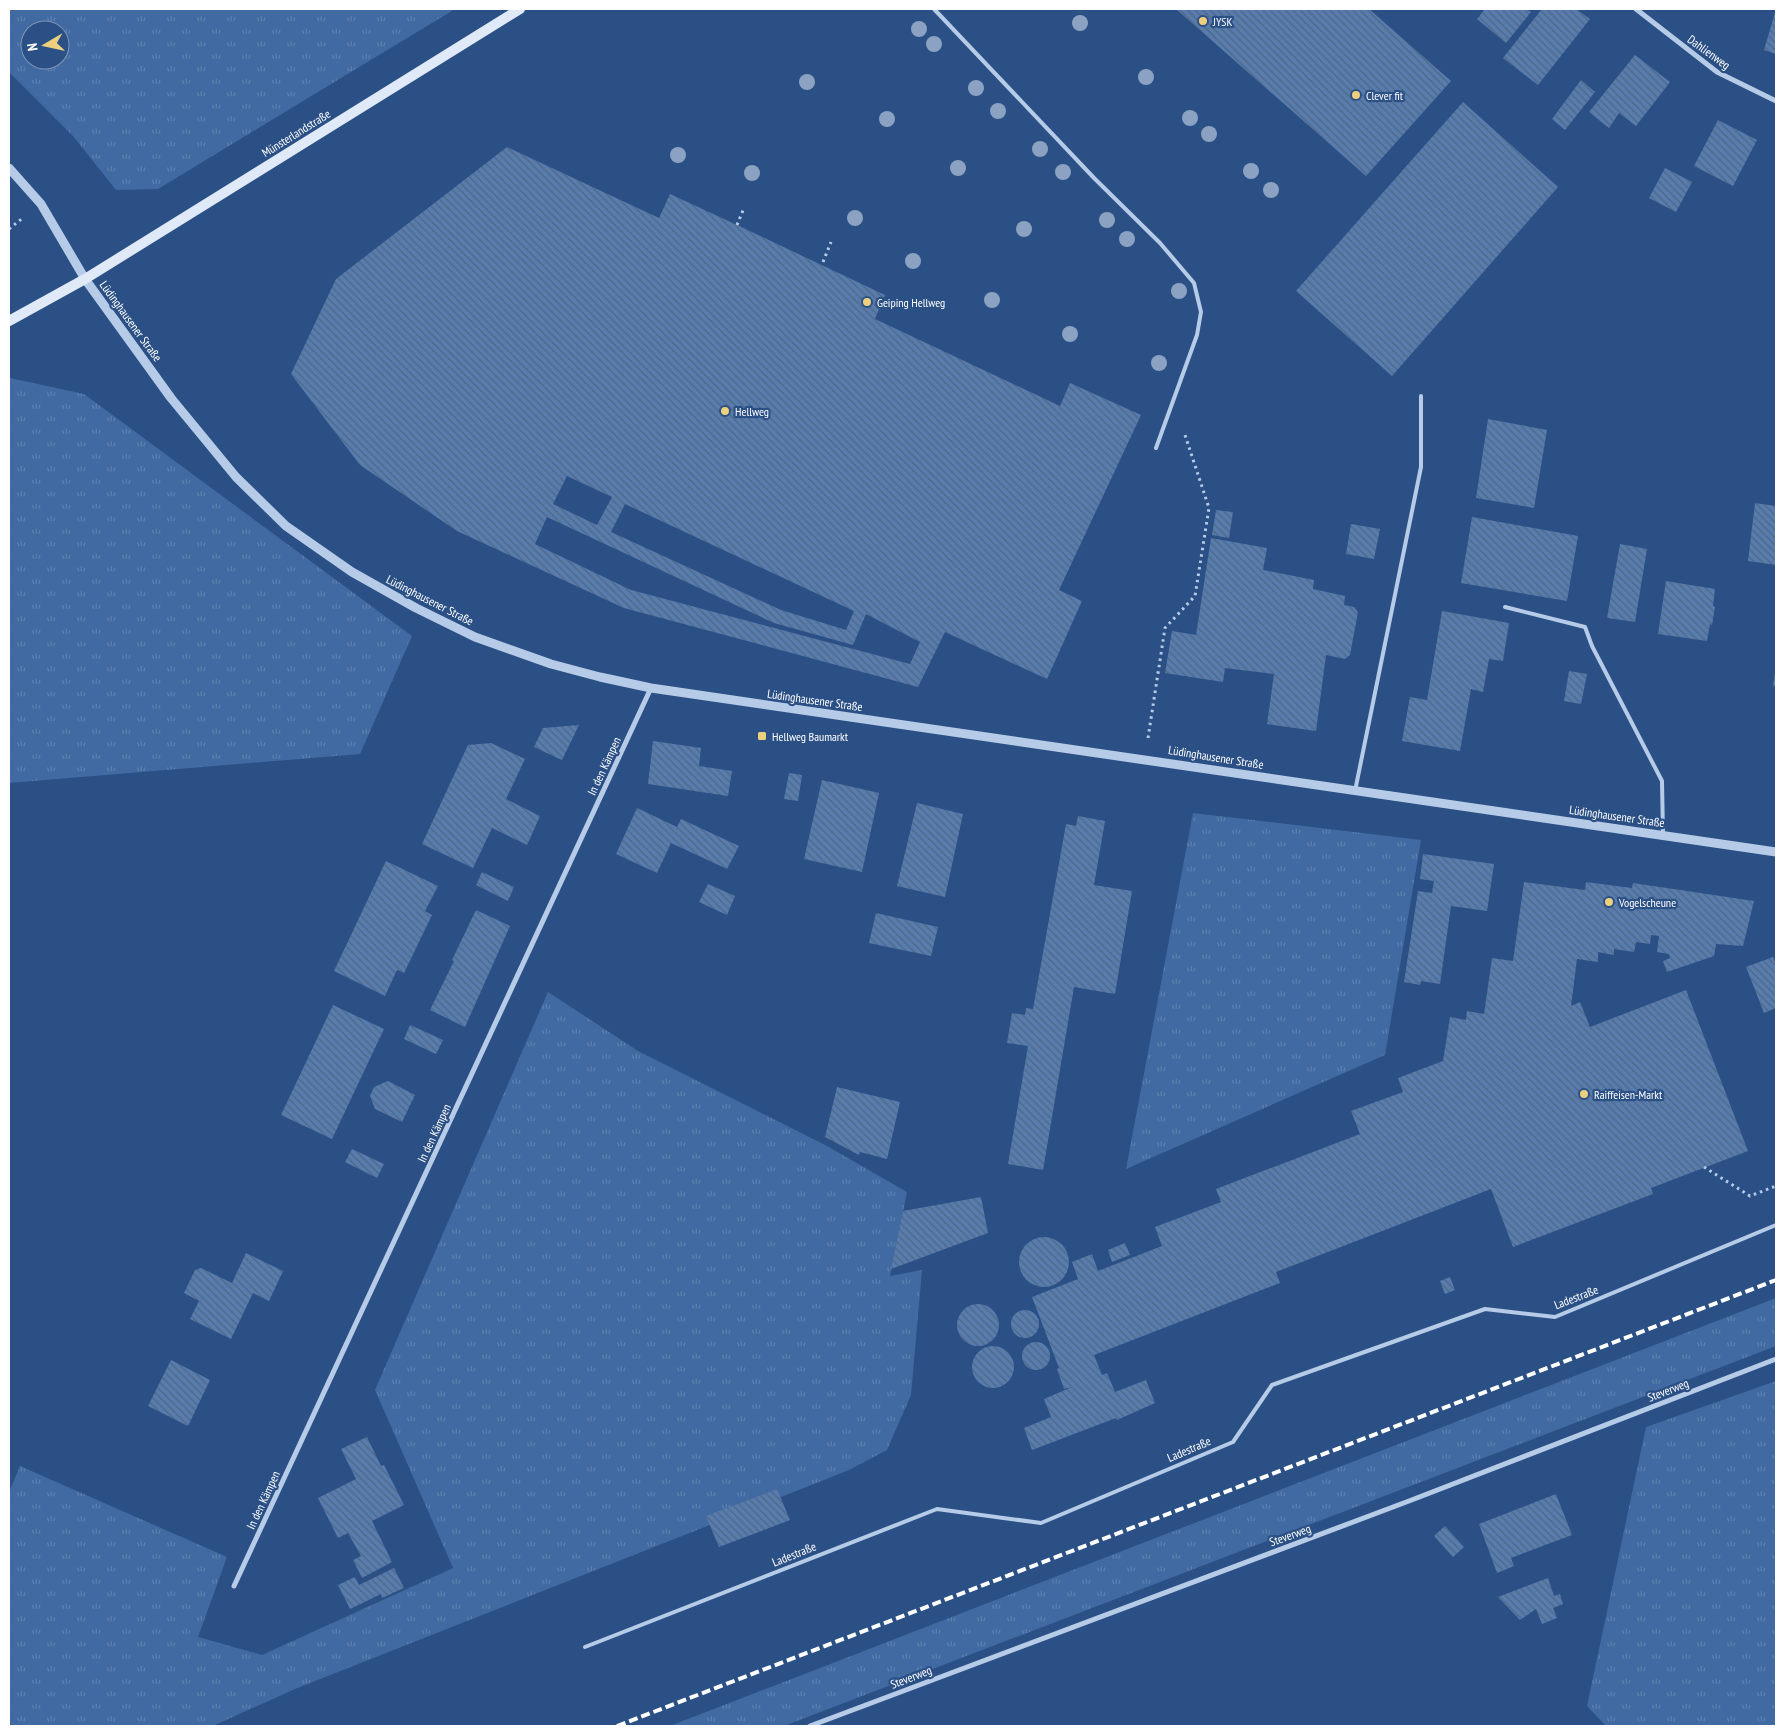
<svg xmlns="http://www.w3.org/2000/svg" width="1785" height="1735" viewBox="0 0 1785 1735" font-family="'PT Sans Narrow',sans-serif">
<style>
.grass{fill:url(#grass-tufts);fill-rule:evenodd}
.building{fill:url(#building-back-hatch);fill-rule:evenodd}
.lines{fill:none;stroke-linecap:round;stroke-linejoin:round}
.path{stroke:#b6cbe7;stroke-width:3;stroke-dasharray:2.5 4;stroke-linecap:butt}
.service{stroke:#b6cbe7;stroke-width:4}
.minor{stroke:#b6cbe7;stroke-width:5}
.tertiary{stroke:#b6cbe7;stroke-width:9}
.secondary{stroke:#dfe9f7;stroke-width:10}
.rail{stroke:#fff;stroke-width:4;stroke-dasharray:9 4;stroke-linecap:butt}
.tree{fill:#8ba2c3}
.poi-dot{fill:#edd07e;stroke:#2b5085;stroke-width:2}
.labels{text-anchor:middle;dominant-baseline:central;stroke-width:4.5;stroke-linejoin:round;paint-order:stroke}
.poi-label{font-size:12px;fill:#fff;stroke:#2b5085;text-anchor:start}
.street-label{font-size:12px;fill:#fff;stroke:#2b5085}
</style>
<defs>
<pattern id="grass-tufts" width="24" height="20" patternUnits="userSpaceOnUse" patternTransform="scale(1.25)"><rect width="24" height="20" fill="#406aa1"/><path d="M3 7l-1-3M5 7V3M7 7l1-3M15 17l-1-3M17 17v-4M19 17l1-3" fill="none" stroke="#5d80af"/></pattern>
<pattern id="building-back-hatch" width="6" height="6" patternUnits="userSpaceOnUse" patternTransform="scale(1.25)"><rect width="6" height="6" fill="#577cae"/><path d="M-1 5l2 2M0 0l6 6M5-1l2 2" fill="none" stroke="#526682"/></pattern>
</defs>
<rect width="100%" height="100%" fill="#2b5085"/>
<path class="grass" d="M 9,9 L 455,9 L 158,189 L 116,190 L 73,136 L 9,72 ZM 30,30 L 60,30 L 60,60 L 30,60 Z
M 10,378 L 84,394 L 412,636 L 360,754 L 9,783 Z
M 1193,813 L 1421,840 L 1385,1055 L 1126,1169 Z
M 548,992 L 638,1051 L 827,1146 L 907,1192 L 890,1276 L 922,1270 L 911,1395 L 887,1450 L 849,1470 L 295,1689 L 213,1726 L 9,1726 L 9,1492 L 20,1466 L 227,1557 L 198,1637 L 262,1655 L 453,1568 L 375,1390 Z
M 1776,1298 L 1776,1346 L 784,1726 L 670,1726 Z
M 1776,1381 L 1776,1726 L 1606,1726 L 1587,1706 L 1646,1427 Z"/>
<path class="building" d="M 1176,9 L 1369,9 L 1451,81 L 1366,176 Z
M 1485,9 L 1526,9 L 1531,12 L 1506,43 L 1477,19 Z
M 1542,9 L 1576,9 L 1590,19 L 1538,85 L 1503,58 Z
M 1776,9 L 1776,54 L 1764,50 Z
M 1635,55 L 1670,82 L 1636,126 L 1619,113 L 1609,128 L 1589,112 Z
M 1581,80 L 1595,92 L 1565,130 L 1552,119 Z
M 1463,102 L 1558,187 L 1392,376 L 1296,291 Z
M 1718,120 L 1757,140 L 1733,186 L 1694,166 Z
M 507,147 L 659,218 L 670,194 L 737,225 L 885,295 L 875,319 L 1060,406 L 1070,383 L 1141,415 L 1059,590 L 1082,601 L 1047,679 L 945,632 L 918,687 L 624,608 L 457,531 L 360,465 L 291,374 L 336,279 ZM 567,476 L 612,497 L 597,525 L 553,504 ZM 625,504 L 854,611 L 846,630 L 781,610 L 611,532 ZM 547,517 L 774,623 L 853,645 L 866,614 L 920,642 L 910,664 L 631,590 L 535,544 Z
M 1665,168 L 1692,182 L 1676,212 L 1649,198 Z
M 1488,419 L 1547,430 L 1534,508 L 1476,498 Z
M 1755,503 L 1776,506 L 1776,565 L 1748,561 Z
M 1216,510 L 1233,512 L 1229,538 L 1212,535 Z
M 1472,517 L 1578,536 L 1567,601 L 1461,583 Z
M 1351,524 L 1380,529 L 1374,559 L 1346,554 Z
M 1211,538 L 1267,548 L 1263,570 L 1314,580 L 1313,589 L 1345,596 L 1344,605 L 1354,607 L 1358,612 L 1350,655 L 1345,659 L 1326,655 L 1316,731 L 1267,724 L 1274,674 L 1225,668 L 1223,682 L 1165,673 L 1172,631 L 1196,635 Z
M 1620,544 L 1647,549 L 1635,622 L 1607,618 Z
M 1666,581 L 1715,589 L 1713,606 L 1715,607 L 1712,625 L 1710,624 L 1707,641 L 1658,634 Z
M 1442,611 L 1509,623 L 1503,661 L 1489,659 L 1483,692 L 1471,689 L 1460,751 L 1402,741 L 1410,697 L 1427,700 Z
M 1569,671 L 1587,674 L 1581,704 L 1564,701 Z
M 1775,673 L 1776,673 L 1776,687 L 1773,686 Z
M 579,725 L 562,760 L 534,747 L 543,728 Z
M 653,741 L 701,748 L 699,766 L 732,771 L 728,796 L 648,784 Z
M 491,743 L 525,759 L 506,799 L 540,816 L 527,845 L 492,828 L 473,868 L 422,844 L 468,745 Z
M 789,773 L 802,775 L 798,801 L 784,799 Z
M 822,780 L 879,793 L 862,872 L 804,859 Z
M 917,803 L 963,814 L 945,897 L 897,886 Z
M 637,808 L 677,827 L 681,819 L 739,846 L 727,869 L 671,843 L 657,873 L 616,854 Z
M 1078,816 L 1105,821 L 1094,885 L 1132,891 L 1115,994 L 1074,987 L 1043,1170 L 1008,1164 L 1028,1046 L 1007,1043 L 1012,1013 L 1025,1015 L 1026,1008 L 1033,1009 L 1066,824 L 1076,826 Z
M 1423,854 L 1494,864 L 1487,911 L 1451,906 L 1440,984 L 1421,981 L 1420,985 L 1404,982 L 1418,891 L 1432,893 L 1434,881 L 1420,879 Z
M 386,861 L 438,886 L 425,911 L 432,915 L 404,973 L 397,970 L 385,996 L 334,971 Z
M 482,872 L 514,887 L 508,901 L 476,885 Z
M 1524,882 L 1585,890 L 1586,882 L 1632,888 L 1633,883 L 1754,901 L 1743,946 L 1716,944 L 1714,956 L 1667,972 L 1663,961 L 1670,958 L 1669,954 L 1657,952 L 1659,936 L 1651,935 L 1650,944 L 1636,942 L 1634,952 L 1614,949 L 1614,955 L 1598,952 L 1598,962 L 1577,959 L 1571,1006 L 1580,1002 L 1590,1027 L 1686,990 L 1748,1151 L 1651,1188 L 1653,1194 L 1513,1247 L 1491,1189 L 1276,1272 L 1280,1283 L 1094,1355 L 1102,1375 L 1107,1373 L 1115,1392 L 1146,1380 L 1155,1403 L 1117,1420 L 1116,1418 L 1032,1450 L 1024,1428 L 1051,1417 L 1044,1399 L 1072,1387 L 1064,1389 L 1057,1369 L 1059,1368 L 1032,1297 L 1078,1279 L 1072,1262 L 1092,1254 L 1098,1271 L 1162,1246 L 1155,1227 L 1221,1202 L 1216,1189 L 1360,1134 L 1351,1111 L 1403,1092 L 1398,1078 L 1443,1061 L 1450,1017 L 1466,1020 L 1467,1011 L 1484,1014 L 1492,958 L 1513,961 Z
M 708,884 L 735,896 L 727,915 L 699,902 Z
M 476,910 L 510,926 L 465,1027 L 430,1010 L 454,961 L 452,960 Z
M 876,913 L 938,927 L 931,956 L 869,943 Z
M 1773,957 L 1776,965 L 1776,1008 L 1764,1013 L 1746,967 Z
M 333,1005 L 384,1029 L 332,1139 L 281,1115 Z
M 410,1025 L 443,1040 L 436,1054 L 404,1039 Z
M 388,1081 L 415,1095 L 402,1122 L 375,1109 L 370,1096 L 374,1087 Z
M 837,1087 L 900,1102 L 887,1159 L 860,1152 L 859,1155 L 825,1137 Z
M 352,1149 L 384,1164 L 377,1178 L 345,1162 Z
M 981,1197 L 988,1233 L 891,1269 L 903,1211 Z
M1019 1262a25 25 0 1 1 50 0a25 25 0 1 1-50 0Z
M 1125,1243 L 1130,1255 L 1112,1262 L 1108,1250 Z
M 246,1253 L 283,1271 L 269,1301 L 253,1293 L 231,1339 L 190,1319 L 199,1301 L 184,1293 L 195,1270 L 201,1268 L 232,1283 Z
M 1450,1277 L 1455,1290 L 1445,1294 L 1440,1281 Z
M957 1325a21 21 0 1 1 42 0a21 21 0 1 1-42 0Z
M1011 1324a14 14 0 1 1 28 0a14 14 0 1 1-28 0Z
M1022 1356a14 14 0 1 1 28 0a14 14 0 1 1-28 0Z
M972 1367a21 21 0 1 1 42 0a21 21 0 1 1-42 0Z
M 171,1360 L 210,1380 L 188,1426 L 148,1406 Z
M 367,1437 L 381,1466 L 384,1465 L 404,1505 L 372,1521 L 392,1562 L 362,1578 L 353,1560 L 361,1556 L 348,1533 L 338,1538 L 318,1498 L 356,1479 L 341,1449 Z
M 777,1489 L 790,1520 L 719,1547 L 706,1516 Z
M 1556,1494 L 1572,1535 L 1511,1558 L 1514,1566 L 1497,1573 L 1479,1524 Z
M 1445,1526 L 1464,1547 L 1453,1557 L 1434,1536 Z
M 394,1568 L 404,1588 L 382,1598 L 381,1594 L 350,1609 L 338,1585 L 355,1577 L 359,1585 Z
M 1548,1578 L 1554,1596 L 1560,1594 L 1563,1604 L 1553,1608 L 1557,1618 L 1542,1624 L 1536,1609 L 1520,1620 L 1498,1597 Z"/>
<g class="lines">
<path class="path" d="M 737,225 L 744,208
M 9,229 L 24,217
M 823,262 L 831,242
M 1148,738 L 1165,628 L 1195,596 L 1209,508 L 1184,432
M 1704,1167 L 1750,1196 L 1776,1186"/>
<path class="service" d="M 934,9 L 1094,178 L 1160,243 L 1194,283 L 1201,312 L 1197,335 L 1156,448
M 1505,607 L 1585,627 L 1592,646 L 1662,781 L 1663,835
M 1355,791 L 1421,467 L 1421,396
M 585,1647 L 937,1509 L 1041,1523 L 1233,1442 L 1272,1385 L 1485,1309 L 1555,1317 L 1776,1225"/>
<path class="minor" d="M 1636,9 L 1717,72 L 1776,101
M 234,1586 L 651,688
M 810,1726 L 1409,1501 L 1776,1359"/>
<path class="tertiary" d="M 9,168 L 41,204 L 85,279 L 171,398 L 236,477 L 286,526 L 352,572 L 416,608 L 475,637 L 551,664 L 600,677 L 651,688 L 1776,852"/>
<path class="secondary" d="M 9,321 L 85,279 L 520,9"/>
<path class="rail" d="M 617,1726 L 1776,1280"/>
</g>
<g class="tree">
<circle cx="1080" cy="23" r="8"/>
<circle cx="919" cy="29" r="8"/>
<circle cx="934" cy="44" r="8"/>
<circle cx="1146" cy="77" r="8"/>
<circle cx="807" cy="82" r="8"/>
<circle cx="976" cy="88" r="8"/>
<circle cx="998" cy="111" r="8"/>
<circle cx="1190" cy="118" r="8"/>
<circle cx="887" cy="119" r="8"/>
<circle cx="1209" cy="134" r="8"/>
<circle cx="1040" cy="149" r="8"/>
<circle cx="678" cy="155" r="8"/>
<circle cx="958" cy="168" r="8"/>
<circle cx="1251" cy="171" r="8"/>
<circle cx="1063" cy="172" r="8"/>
<circle cx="752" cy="173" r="8"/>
<circle cx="1271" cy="190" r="8"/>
<circle cx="855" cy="218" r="8"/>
<circle cx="1107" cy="220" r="8"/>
<circle cx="1024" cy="229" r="8"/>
<circle cx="1127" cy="239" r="8"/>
<circle cx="913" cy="261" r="8"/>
<circle cx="1179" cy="291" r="8"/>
<circle cx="992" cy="300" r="8"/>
<circle cx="1070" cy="334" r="8"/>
<circle cx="1159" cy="363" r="8"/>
</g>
<g class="poi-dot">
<circle cx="1203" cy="21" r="5"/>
<circle cx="1356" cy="95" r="5"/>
<circle cx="867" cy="302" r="5"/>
<circle cx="725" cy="411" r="5"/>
<rect x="757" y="731" width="10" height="10" rx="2.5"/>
<circle cx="1609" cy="902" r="5"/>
<circle cx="1584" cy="1094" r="5"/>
</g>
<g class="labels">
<g class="poi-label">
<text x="1213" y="21">JYSK</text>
<text x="1366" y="95">Clever fit</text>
<text x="877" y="302">Geiping Hellweg</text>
<text x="735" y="411">Hellweg</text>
<text x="772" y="736">Hellweg Baumarkt</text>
<text x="1619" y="902">Vogelscheune</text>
<text x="1594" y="1094">Raiffeisen-Markt</text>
</g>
<g class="street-label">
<text transform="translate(1709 52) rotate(36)">Dahlienweg</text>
<text transform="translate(296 133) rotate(-32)">Münsterlandstraße</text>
<text transform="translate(131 321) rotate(54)">Lüdinghausener Straße</text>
<text transform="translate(430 600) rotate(27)">Lüdinghausener Straße</text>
<text transform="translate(815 700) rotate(8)">Lüdinghausener Straße</text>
<text transform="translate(1216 757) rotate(9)">Lüdinghausener Straße</text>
<text transform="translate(604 766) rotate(-65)">In den Kämpen</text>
<text transform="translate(1617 816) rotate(8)">Lüdinghausener Straße</text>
<text transform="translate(434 1133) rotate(-65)">In den Kämpen</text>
<text transform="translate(1576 1297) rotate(-21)">Ladestraße</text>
<text transform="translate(1668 1390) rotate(-21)">Steverweg</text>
<text transform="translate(1189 1449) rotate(-23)">Ladestraße</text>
<text transform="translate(263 1500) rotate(-65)">In den Kämpen</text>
<text transform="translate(1290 1535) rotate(-20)">Steverweg</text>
<text transform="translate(794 1554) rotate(-22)">Ladestraße</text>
<text transform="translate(911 1677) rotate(-21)">Steverweg</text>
</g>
</g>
<rect width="1785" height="1735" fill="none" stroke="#ffffff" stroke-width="20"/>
<g transform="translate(45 45) rotate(261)"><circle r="24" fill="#2b5085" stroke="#8096b6"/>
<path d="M0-4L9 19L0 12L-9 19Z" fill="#edd07e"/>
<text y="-8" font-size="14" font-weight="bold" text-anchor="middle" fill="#ffffff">N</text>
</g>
</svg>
